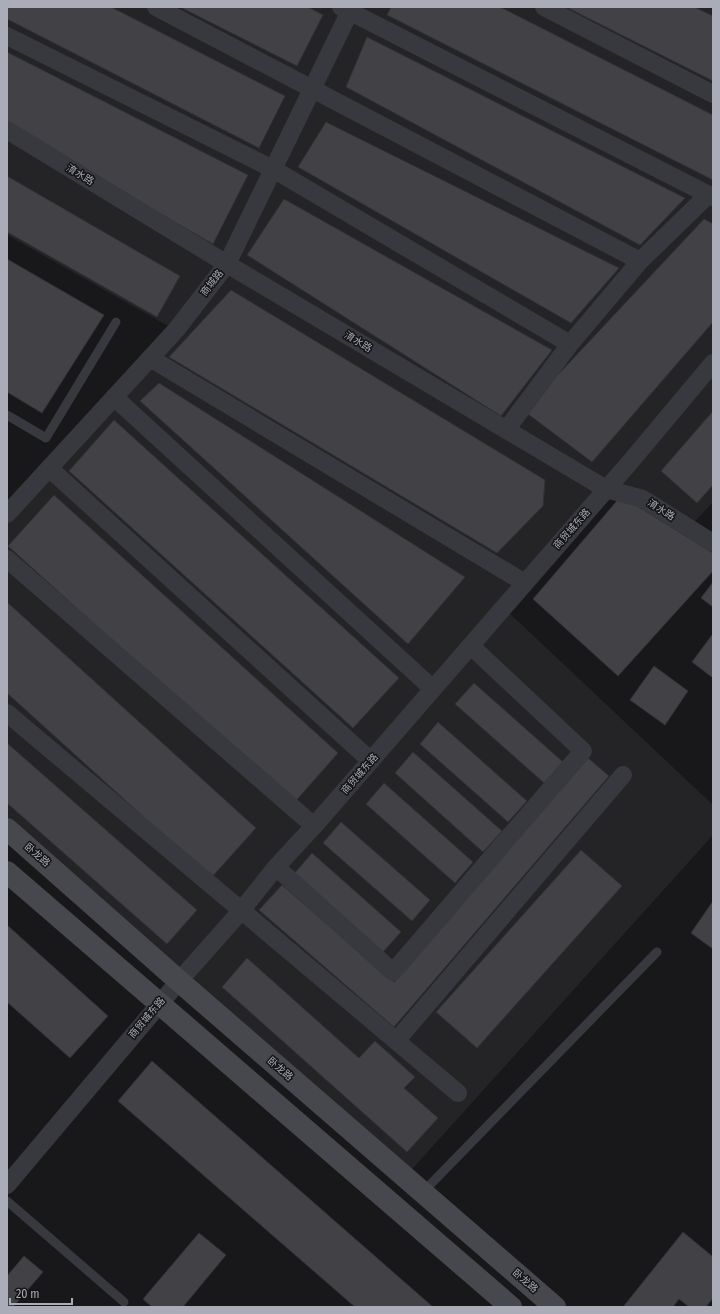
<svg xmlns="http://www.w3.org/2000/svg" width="720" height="1314" viewBox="0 0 720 1314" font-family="'Fira Sans Condensed','Noto Sans SC',sans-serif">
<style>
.built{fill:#242326}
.building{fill:#424246;stroke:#323135}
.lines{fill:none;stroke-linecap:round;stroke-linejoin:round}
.lane{stroke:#38393e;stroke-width:9}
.street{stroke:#38393e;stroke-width:18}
.secondary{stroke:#47474e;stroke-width:22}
.labels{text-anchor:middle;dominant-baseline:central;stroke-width:3;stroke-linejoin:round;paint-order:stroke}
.street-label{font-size:10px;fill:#aaadb8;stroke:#131214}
</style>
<rect width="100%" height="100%" fill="#181719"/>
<path class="built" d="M 7,7 L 713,7 L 713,502 L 689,528 L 606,489 L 504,608 L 713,805 L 713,835 L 405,1177 L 7,829 L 7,514 L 175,330 L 7,235 Z"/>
<path class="building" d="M 7,7 L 111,7 L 285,96 L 259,148 L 7,19 Z
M 180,7 L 308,7 L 323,15 L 297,66 Z
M 391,7 L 500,7 L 713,115 L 713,180 L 387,15 Z
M 566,7 L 694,7 L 713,16 L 713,81 Z
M 367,37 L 685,198 L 640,245 L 346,87 Z
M 7,52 L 248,175 L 213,244 L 7,126 Z
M 326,122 L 619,268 L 571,323 L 298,167 Z
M 7,176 L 180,276 L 157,317 L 7,232 Z
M 284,199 L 552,350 L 501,416 L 247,255 Z
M 704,219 L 713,224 L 713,322 L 592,462 L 524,411 Z
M 7,259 L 104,315 L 42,413 L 7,392 Z
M 231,290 L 545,480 L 543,506 L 497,553 L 169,357 Z
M 159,383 L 465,577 L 408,644 L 140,401 Z
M 713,411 L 713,485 L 697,503 L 661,471 Z
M 114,420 L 399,678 L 353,728 L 69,471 Z
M 54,495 L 338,753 L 293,804 L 8,546 Z
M 621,496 L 713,553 L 713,571 L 618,676 L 533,599 Z
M 713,582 L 713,607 L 701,598 Z
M 7,602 L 256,828 L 211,878 L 7,693 Z
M 712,635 L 713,636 L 713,678 L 692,662 Z
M 654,666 L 688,691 L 665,725 L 630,700 Z
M 474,683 L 563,762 L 544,783 L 455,704 Z
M 438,722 L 527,801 L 508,822 L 420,744 Z
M 7,743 L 197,910 L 167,944 L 7,803 Z
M 413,752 L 502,831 L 483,852 L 395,773 Z
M 588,758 L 609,776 L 394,1027 L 259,910 L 282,885 L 394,982 Z
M 384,783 L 473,862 L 455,883 L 366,804 Z
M 341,822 L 430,900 L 412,921 L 323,843 Z
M 581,850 L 622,886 L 477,1048 L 436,1012 Z
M 312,853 L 401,932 L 382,953 L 294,874 Z
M 713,901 L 713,949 L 691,933 Z
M 7,925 L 108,1016 L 70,1058 L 7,1002 Z
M 247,958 L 359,1058 L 375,1041 L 415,1077 L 404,1088 L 438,1118 L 407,1152 L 222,987 Z
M 152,1061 L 433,1307 L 355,1307 L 118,1101 Z
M 683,1232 L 712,1256 L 713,1254 L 713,1298 L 706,1307 L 689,1307 L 679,1299 L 673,1307 L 623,1307 Z
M 199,1233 L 226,1255 L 183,1307 L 152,1307 L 143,1299 Z
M 24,1256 L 43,1272 L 13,1307 L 7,1307 L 7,1276 Z"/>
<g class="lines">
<path class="lane" d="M 7,415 L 46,438 L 116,322
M 423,1192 L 657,952
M 7,1201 L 124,1302"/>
<path class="street" d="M 156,7 L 640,261 L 708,195
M 341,7 L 713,197
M 544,7 L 713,94
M 7,36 L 273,169 L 570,344 L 640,261
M 7,130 L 227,264 L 606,489 L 643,499 L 713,543
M 150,358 L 525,583
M 114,397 L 433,689
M 506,430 L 570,344
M 49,468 L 371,761
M 7,514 L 176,330 L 227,264 L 352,7
M 7,559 L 314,826
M 7,713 L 458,1093
M 276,867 L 393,972 L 583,751 L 471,646
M 396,1041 L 623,775
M 7,1185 L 179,981 L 241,911 L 276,867 L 314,826 L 631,461 L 713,363"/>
<path class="secondary" d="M 7,829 L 179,981 L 555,1307
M 7,872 L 511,1307"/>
</g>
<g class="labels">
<g class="street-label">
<text transform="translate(80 175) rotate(31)">淯水路</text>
<text transform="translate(212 283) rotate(-52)">商城路</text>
<text transform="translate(358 342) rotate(31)">淯水路</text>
<text transform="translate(661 510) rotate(32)">淯水路</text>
<text transform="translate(572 529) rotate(-49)">商贸城东路</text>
<text transform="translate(360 774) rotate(-49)">商贸城东路</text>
<text transform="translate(37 855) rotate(41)">卧龙路</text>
<text transform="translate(147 1018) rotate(-50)">商贸城东路</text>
<text transform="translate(280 1069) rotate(41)">卧龙路</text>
<text transform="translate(525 1281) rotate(41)">卧龙路</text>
</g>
</g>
<rect width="720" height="1314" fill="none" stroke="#aaadb8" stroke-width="16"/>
<path d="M10 1298v6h62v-6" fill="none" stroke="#aaadb8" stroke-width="2"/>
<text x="16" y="1298" font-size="12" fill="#aaadb8" stroke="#131214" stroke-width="3" paint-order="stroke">20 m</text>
</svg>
